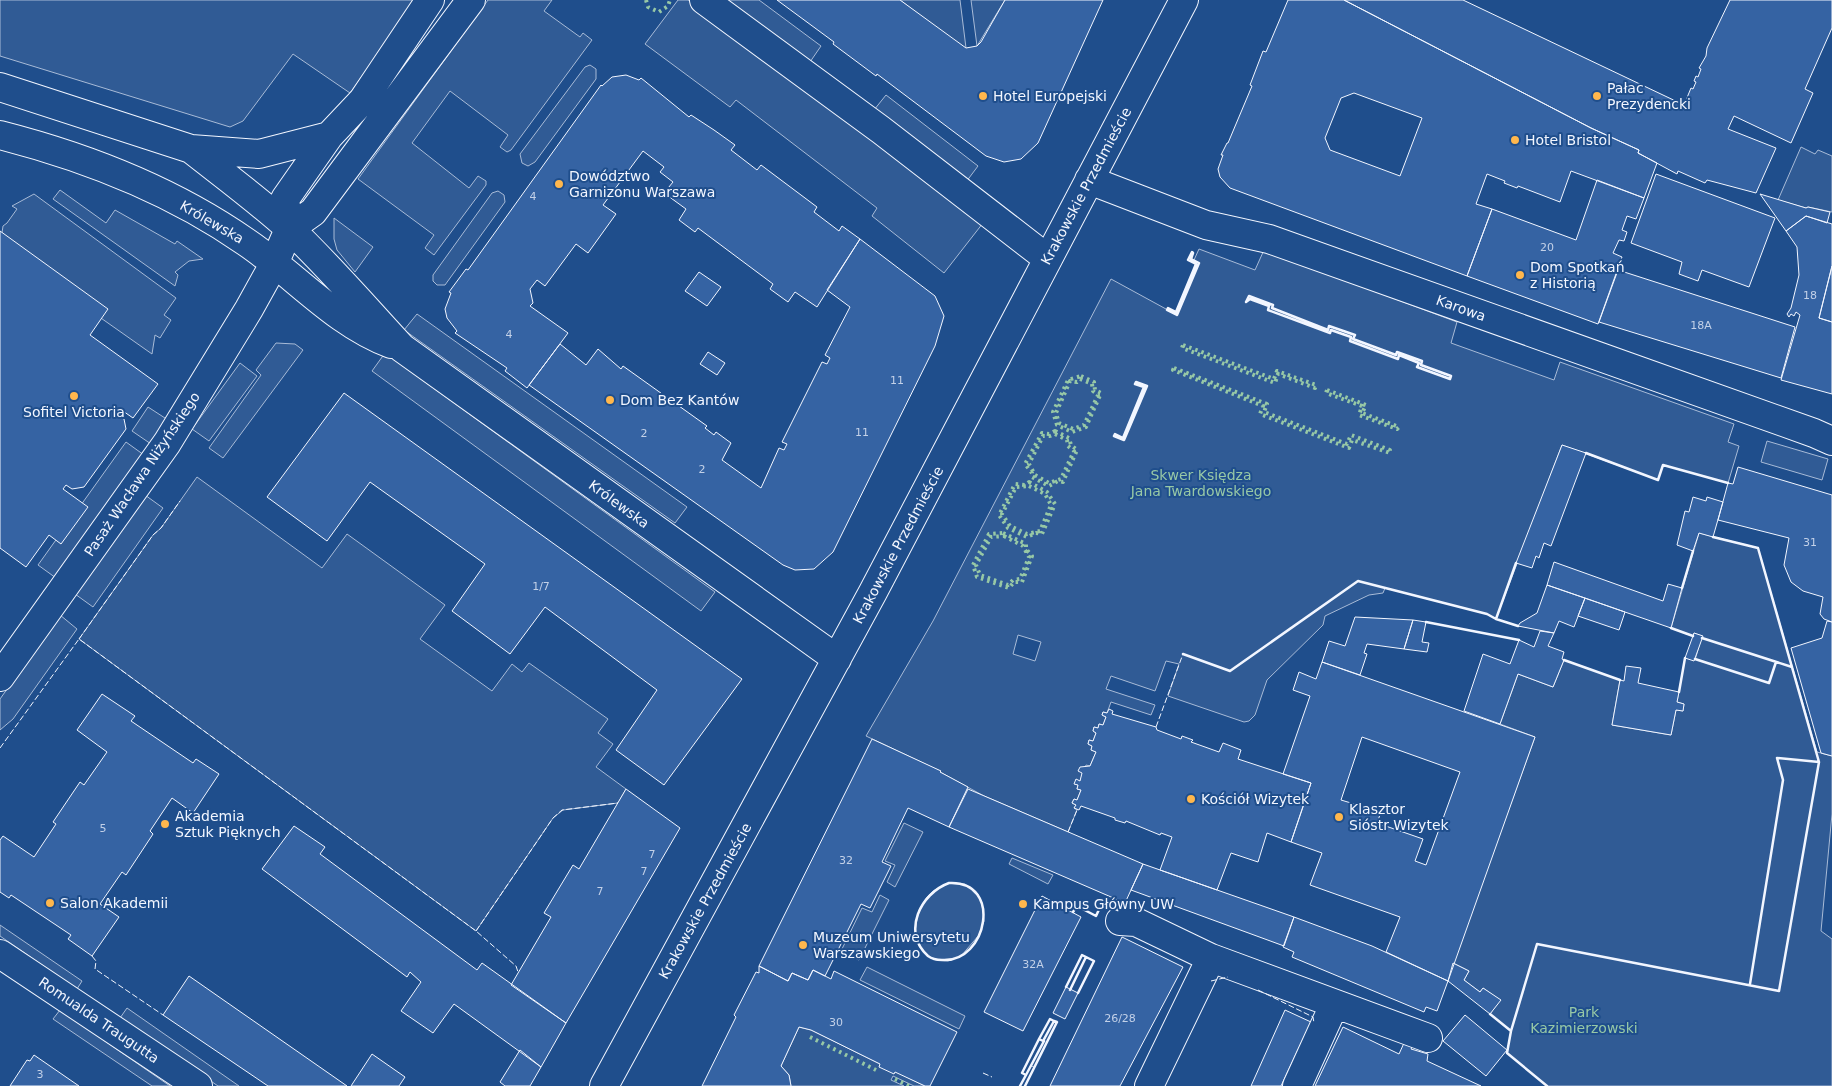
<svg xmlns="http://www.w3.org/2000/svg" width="1832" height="1086" viewBox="0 0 1832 1086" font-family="'DejaVu Sans',sans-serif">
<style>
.built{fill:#305b95;stroke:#a8bbd7;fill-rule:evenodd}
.building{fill:#3563a3;stroke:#f2f6ff;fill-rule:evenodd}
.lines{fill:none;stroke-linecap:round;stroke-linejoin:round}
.minor-casing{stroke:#f2f6ff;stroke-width:30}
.minor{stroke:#1f4e8c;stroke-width:28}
.hedge{stroke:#97c8a6;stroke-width:4;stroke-dasharray:2.5 4;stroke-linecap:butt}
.fence{stroke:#f2f6ff;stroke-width:1;stroke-dasharray:6 2.5;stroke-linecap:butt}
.wall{stroke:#f2f6ff;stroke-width:2.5}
.poi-dot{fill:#ffb74d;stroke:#1f4e8c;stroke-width:2}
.labels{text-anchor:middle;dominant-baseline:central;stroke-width:4;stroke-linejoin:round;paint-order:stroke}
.number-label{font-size:11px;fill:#c3d1e8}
.poi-label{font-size:14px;fill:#f2f6ff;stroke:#1f4e8c;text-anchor:start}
.street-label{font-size:14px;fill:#f2f6ff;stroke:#1f4e8c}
.park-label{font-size:14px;fill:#97c8a6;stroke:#1f4e8c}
</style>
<rect width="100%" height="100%" fill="#1f4e8c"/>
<path class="built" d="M 0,0 L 416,0 L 350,93 L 293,54 L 243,121 L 230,127 L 0,56 Z
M 488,0 L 552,0 L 544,11 L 580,37 L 583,33 L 592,40 L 511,150 L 507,152 L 500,147 L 508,135 L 450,91 L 412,143 L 469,188 L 478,176 L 486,181 L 486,185 L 434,255 L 425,248 L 434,235 L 358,179 Z
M 678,0 L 688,0 L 875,139 L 983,223 L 944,273 L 872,216 L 877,208 L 736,100 L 730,107 L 645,44 Z
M 725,0 L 759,0 L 821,46 L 810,62 Z
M 900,0 L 960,0 L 966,48 L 961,46 Z
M 971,0 L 1005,0 L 977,46 Z
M 590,65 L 596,69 L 596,79 L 535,162 L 528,166 L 522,163 L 520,154 L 585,67 Z
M 886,95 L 978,166 L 966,182 L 874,110 Z
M 1801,147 L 1815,154 L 1818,150 L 1832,156 L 1832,212 L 1808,207 L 1806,208 L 1778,200 Z
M 60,190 L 106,223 L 115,210 L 175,244 L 177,241 L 203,259 L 189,261 L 175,272 L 178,275 L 175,286 L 53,199 Z
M 498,191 L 504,195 L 505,202 L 445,285 L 437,285 L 433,281 L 433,275 L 492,193 Z
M 34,194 L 176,298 L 164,315 L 171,320 L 160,338 L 155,335 L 152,354 L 0,247 L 3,226 L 7,223 L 17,209 L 12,206 Z
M 334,218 L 373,247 L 355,272 L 337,250 L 334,239 Z
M 1199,249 L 1255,270 L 1264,250 L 1457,322 L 1451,343 L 1554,380 L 1560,362 L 1734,424 L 1728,442 L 1739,446 L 1728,483 L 1663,465 L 1658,480 L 1562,445 L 1496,619 L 1487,614 L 1385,588 L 1383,593 L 1369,595 L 1325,616 L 1323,625 L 1267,680 L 1255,715 L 1249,721 L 1244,722 L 1168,696 L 1179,664 L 1166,661 L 1155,691 L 1111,676 L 1106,689 L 1155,705 L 1151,715 L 1111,702 L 1107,713 L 1103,712 L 1102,715 L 1106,717 L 1103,725 L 1099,724 L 1098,728 L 1094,727 L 1093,731 L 1096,733 L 1093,741 L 1089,740 L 1088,744 L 1092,746 L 1091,750 L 1096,752 L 1090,766 L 1086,765 L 1080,781 L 1075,784 L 1078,785 L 1077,789 L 1081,790 L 1077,800 L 1074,799 L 1072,803 L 1076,805 L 1074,808 L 1077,810 L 1068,832 L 984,796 L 940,772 L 940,771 L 866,736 L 933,621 L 1111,279 L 1177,315 L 1199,263 L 1194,260 ZM 1018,635 L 1041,642 L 1035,661 L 1013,654 Z
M 417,314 L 687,507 L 675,523 L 404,330 Z
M 276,343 L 295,344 L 303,350 L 223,458 L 209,448 L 261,375 L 256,370 Z
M 385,353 L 715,592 L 701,611 L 372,371 Z
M 240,363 L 257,376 L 209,441 L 192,429 Z
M 148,407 L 168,420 L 151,444 L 132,431 Z
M 1767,441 L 1828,459 L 1822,480 L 1761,462 Z
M 126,442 L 144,455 L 56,578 L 38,565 Z
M 197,477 L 322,568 L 347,534 L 445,605 L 420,639 L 492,691 L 512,664 L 522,672 L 529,663 L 608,719 L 598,733 L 613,744 L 596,767 L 626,789 L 618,803 L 563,810 L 553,818 L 476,931 L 79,639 L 153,535 L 161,528 Z
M 145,495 L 163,508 L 93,607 L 75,594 Z
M 1699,533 L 1758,548 L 1817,752 L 1832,756 L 1832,814 L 1821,931 L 1832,939 L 1832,1086 L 1547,1086 L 1507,1053 L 1511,1031 L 1490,1014 L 1500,1000 L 1483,988 L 1480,992 L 1464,980 L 1469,971 L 1453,963 L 1535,737 L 1500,724 L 1518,674 L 1553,687 L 1564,660 L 1620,680 L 1612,725 L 1671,735 L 1676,710 L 1683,711 L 1684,704 L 1677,702 L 1685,658 L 1695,660 L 1702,636 L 1694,633 L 1693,636 L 1671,628 Z
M 60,615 L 77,629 L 13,719 L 0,730 L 0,699 Z
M 904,823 L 923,832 L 895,887 L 887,882 L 895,865 L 885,861 Z
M 1012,858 L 1053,875 L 1048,884 L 1009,864 Z
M 949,883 L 965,884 L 978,894 L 982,904 L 984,921 L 979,935 L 961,956 L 948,961 L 936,960 L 929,957 L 919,946 L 915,934 L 917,919 L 919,910 L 927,897 L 933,891 Z
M 880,895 L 889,900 L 859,960 L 838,949 L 842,949 L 862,908 L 872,912 Z
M 0,925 L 82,981 L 77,989 L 0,936 Z
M 867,967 L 965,1016 L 959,1029 L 860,980 Z
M 127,1008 L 239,1086 L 218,1086 L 120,1018 Z
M 60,1010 L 170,1086 L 152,1086 L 53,1019 Z
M 1054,1021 L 1057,1022 L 1034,1067 L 1031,1066 Z
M 799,1027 L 811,1030 L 925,1086 L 914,1086 L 893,1076 L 891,1080 L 904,1086 L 791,1086 L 789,1075 L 781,1066 Z"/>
<path class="building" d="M 777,0 L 900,0 L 966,48 L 977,46 L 981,42 L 1005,0 L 1103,0 L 1038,143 L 1021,159 L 1004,162 L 986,156 L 877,74 L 876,76 L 833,44 L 834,42 Z
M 1288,0 L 1344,0 L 1591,128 L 1639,150 L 1638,153 L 1657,163 L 1644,198 L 1571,171 L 1560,202 L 1518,186 L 1517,188 L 1504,183 L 1505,181 L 1487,174 L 1476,204 L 1492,209 L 1467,276 L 1230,188 L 1220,177 L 1218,169 L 1223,155 L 1221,155 L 1227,143 L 1228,143 L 1252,86 L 1250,85 L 1263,51 L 1266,52 ZM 1354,93 L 1422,118 L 1400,176 L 1330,150 L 1325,138 L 1341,98 Z
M 1344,0 L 1463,0 L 1684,105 L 1691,88 L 1693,89 L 1696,82 L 1694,81 L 1696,76 L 1698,77 L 1701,69 L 1699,68 L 1706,56 L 1707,48 L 1730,0 L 1832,0 L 1832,28 L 1805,89 L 1813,93 L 1791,143 L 1734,116 L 1728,129 L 1776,148 L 1756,193 L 1707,180 L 1705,183 L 1678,171 L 1677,174 L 1638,153 L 1639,150 L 1591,128 Z
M 626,75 L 639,80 L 641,78 L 689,117 L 691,115 L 714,130 L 735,145 L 731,150 L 757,170 L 761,165 L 817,207 L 814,212 L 839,231 L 842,226 L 860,239 L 817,307 L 795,292 L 788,302 L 770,289 L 773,284 L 698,228 L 695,232 L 679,220 L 686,209 L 664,193 L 673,182 L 660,172 L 664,167 L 643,151 L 603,205 L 616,214 L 588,253 L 576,244 L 545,286 L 537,280 L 530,289 L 533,303 L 530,306 L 568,333 L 527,388 L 505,371 L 507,368 L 455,333 L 457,331 L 447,318 L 445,309 L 451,293 L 449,292 L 466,269 L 468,270 L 601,85 L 602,86 L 612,77 Z
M 1656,174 L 1775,218 L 1749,287 L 1702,270 L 1698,281 L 1679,274 L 1682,262 L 1631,243 Z
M 1597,180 L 1644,198 L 1636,219 L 1627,216 L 1622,230 L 1627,232 L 1624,241 L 1619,240 L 1613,253 L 1622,257 L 1598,324 L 1467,276 L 1492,209 L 1576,240 Z
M 1760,194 L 1806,208 L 1808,207 L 1830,212 L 1827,223 L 1806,216 L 1786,231 Z
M 1806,216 L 1832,224 L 1832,266 L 1819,318 L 1832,322 L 1832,394 L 1781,380 L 1800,315 L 1796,312 L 1794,316 L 1791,314 L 1789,317 L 1787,314 L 1791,308 L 1799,275 L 1797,247 L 1786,231 Z
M 0,231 L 108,309 L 90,335 L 158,384 L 133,418 L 120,409 L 117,414 L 124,419 L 126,429 L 84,487 L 72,489 L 66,485 L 63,489 L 88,507 L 61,544 L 49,535 L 26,567 L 0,548 Z
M 860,239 L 935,296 L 944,316 L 935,346 L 833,552 L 814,569 L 795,570 L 783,565 L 529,385 L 560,344 L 586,365 L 598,349 L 621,369 L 623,366 L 707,426 L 705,428 L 714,435 L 716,432 L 731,443 L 722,460 L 761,488 L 779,448 L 784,450 L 787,444 L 782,442 L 822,362 L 827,364 L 830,358 L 825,355 L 850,307 L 827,290 Z
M 1832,266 L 1832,322 L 1819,318 Z
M 1618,270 L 1795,327 L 1781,378 L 1599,322 Z
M 699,272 L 721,287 L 707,306 L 685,291 Z
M 708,352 L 725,363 L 717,375 L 700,364 Z
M 344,393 L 742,679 L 664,785 L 616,750 L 657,690 L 545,607 L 510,654 L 452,611 L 485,564 L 370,482 L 327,541 L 267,497 Z
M 1562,445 L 1586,453 L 1551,546 L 1544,543 L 1539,558 L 1536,556 L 1532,568 L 1516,563 Z
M 1738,467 L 1832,495 L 1832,622 L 1824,619 L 1820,614 L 1823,597 L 1803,591 L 1791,582 L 1784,565 L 1789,538 L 1718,520 L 1728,483 L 1733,484 Z
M 1693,497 L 1706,501 L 1707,497 L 1723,502 L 1713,537 L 1699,533 L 1693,551 L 1677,545 L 1685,511 L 1689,512 Z
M 1554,562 L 1663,601 L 1668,584 L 1682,588 L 1671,628 L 1547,585 Z
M 1547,585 L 1585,598 L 1574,627 L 1559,621 L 1554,633 L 1518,626 L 1520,623 L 1537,613 Z
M 1585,598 L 1625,612 L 1619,630 L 1578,616 Z
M 1355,617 L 1413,620 L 1404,649 L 1367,644 L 1364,653 L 1367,654 L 1360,675 L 1322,662 L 1329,641 L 1345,646 Z
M 1413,620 L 1426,622 L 1422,642 L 1429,643 L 1427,652 L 1404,649 Z
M 1827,621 L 1832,622 L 1832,756 L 1821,753 L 1791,648 L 1822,638 Z
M 1540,631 L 1554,633 L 1548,646 L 1564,652 L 1562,659 L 1564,660 L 1553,687 L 1518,674 L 1500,724 L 1464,711 L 1483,654 L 1510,664 L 1519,640 L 1534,647 Z
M 1694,633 L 1703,636 L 1694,661 L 1685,658 Z
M 1322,662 L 1535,737 L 1448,981 L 1386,952 L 1400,917 L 1310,885 L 1322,853 L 1291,842 L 1311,783 L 1283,774 L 1310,696 L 1293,690 L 1299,672 L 1316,679 ZM 1362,737 L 1460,772 L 1426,865 L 1415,861 L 1423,839 L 1377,823 L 1381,812 L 1341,800 Z
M 1626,666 L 1641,668 L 1638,683 L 1679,692 L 1677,702 L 1684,704 L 1683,711 L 1676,710 L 1671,735 L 1612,725 L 1620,680 L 1624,681 Z
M 102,694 L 135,716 L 131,721 L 193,763 L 196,759 L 219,774 L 193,813 L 172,798 L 150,831 L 153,834 L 126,875 L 122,872 L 100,904 L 119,917 L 92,956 L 68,939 L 71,935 L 11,895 L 9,898 L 0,892 L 0,840 L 3,836 L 34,857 L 56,824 L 53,822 L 80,782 L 84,785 L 107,752 L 77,730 Z
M 1109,709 L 1113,711 L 1112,714 L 1156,727 L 1157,730 L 1181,739 L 1182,736 L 1193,740 L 1191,742 L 1219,752 L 1223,743 L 1241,750 L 1238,759 L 1311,783 L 1291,842 L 1267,833 L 1258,862 L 1231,853 L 1217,890 L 1160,870 L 1172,837 L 1161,833 L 1160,835 L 1126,821 L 1125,823 L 1115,820 L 1115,818 L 1081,806 L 1079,810 L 1074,808 L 1076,805 L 1072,803 L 1074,799 L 1077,800 L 1081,790 L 1077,789 L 1078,785 L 1074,784 L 1076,779 L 1080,781 L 1082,773 L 1078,771 L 1080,767 L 1090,766 L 1096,752 L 1091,750 L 1092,746 L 1088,744 L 1089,740 L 1093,741 L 1096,733 L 1093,731 L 1094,727 L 1098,728 L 1099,724 L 1103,725 L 1106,717 L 1102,715 L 1103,712 L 1107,713 Z
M 872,739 L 941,771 L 940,772 L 968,787 L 949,827 L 908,808 L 882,862 L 891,866 L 870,908 L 861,904 L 825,976 L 813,970 L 808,980 L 792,973 L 788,981 L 759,966 Z
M 626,789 L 680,828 L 566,1023 L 511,985 L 551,917 L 544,913 L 573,865 L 579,869 Z
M 968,789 L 1143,864 L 1125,903 L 949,827 Z
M 294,826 L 325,847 L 320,854 L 477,970 L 482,963 L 566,1023 L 541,1067 L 454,1004 L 433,1033 L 401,1011 L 421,982 L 410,972 L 407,977 L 262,869 Z
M 1143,864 L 1294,917 L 1284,946 L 1131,890 Z
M 1042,896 L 1081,917 L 1023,1031 L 984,1012 Z
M 1294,917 L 1372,946 L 1448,981 L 1437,1011 L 1426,1007 L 1424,1012 L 1292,957 L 1294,952 L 1283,947 Z
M 1122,937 L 1183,967 L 1120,1086 L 1050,1086 Z
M 1453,963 L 1469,971 L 1464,980 L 1480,992 L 1483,988 L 1501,1000 L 1490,1014 L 1448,981 Z
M 759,966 L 788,981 L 792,973 L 808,980 L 813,970 L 831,979 L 834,971 L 957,1032 L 930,1086 L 925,1086 L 895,1072 L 894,1074 L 879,1067 L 880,1064 L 811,1030 L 799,1027 L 781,1066 L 789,1075 L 791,1086 L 702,1086 L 736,1017 L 734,1015 L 756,972 L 759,973 Z
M 189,976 L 347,1086 L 268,1086 L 163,1015 Z
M 1066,987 L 1078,993 L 1065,1019 L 1053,1013 Z
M 1285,1010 L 1311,1022 L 1281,1086 L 1251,1086 Z
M 1465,1015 L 1507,1050 L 1486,1076 L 1443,1041 Z
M 1343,1027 L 1399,1054 L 1404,1043 L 1412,1047 L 1411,1049 L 1428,1054 L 1427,1061 L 1481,1086 L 1315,1086 Z
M 520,1050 L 541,1067 L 530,1086 L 505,1086 L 500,1082 Z
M 372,1054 L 405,1077 L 399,1086 L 351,1086 Z
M 34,1055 L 79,1086 L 10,1086 L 27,1060 L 30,1061 Z"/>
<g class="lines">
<defs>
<path id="minor" d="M 704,0 L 881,130 L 1048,259
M 0,87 L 191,149 L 259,154 L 329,136
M 0,135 C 86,157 173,191 246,242 C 295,275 335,323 391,344
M 191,149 C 224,175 258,200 289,228 C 329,266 365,308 402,348 L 837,659
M 1089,180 L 1206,225 L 1269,239 L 1814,433 L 1832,441
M 289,229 L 313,212 L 471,0
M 0,677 L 167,443 L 249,309 L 274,264 L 289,229 L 285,199 L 329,136 L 363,100 L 430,0
M 1120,921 L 1136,922 L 1211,958 L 1428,1038
M 0,954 L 198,1086
M 604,1086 L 873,592 L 1184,0
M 1149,1086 L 1211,958
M 1297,1086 L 1334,1005"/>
</defs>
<use href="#minor" class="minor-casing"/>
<use href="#minor" class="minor"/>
<path class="hedge" d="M 646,0 L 648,7 L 659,12 L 668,6 L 670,0
M 1183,345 L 1274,379 L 1277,371 L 1316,385 L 1315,388 L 1278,374 L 1275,383 L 1182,348 Z
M 1174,368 L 1267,404 L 1264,412 L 1347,444 L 1351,435 L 1390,450 L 1390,453 L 1352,440 L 1349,448 L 1260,414 L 1263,406 L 1173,370 Z
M 1081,376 L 1094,382 L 1095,390 L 1101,393 L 1086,427 L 1072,432 L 1057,425 L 1053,412 L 1068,380 Z
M 1080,379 L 1092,384 L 1093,391 L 1098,395 L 1084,425 L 1073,429 L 1059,423 L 1056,413 L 1070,381 L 1077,382 Z
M 1327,390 L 1366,405 L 1362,413 L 1399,427 L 1397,429 L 1359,415 L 1362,406 L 1326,393 Z
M 1055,431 L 1069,438 L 1071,445 L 1077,450 L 1063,482 L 1058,481 L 1049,486 L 1032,477 L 1032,473 L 1025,464 L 1042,433 L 1049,434 Z
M 1055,434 L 1067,440 L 1068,446 L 1074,451 L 1061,479 L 1049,483 L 1035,475 L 1029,464 L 1043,436 L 1050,436 Z
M 1029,482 L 1047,492 L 1055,504 L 1042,534 L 1036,533 L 1027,537 L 1008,528 L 999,515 L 1015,484 L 1025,485 Z
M 1029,486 L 1045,494 L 1051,505 L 1040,531 L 1027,534 L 1010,526 L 1002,514 L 1016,487 Z
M 1003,533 L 1026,544 L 1026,549 L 1032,556 L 1022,582 L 1014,582 L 1009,588 L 977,577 L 973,565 L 989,534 Z
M 1004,536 L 1023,546 L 1029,557 L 1020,579 L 1013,580 L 1008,585 L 980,575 L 976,565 L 991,537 Z
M 810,1037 L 876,1070
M 895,1079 L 909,1086"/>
<path class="fence" d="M 79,639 L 153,535 L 161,528 L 180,501
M 1156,727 L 1183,654
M 0,748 L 79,639 L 476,931 L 516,966 L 518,972
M 1068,832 L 1077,810
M 476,931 L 553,818 L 562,810 L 618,803
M 92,956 L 96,961 L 95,969 L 163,1015
M 1211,981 L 1228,977
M 1258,990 L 1313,1017 L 1314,1023
M 983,1073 L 992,1077"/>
<path class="wall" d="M 1192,252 L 1193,253 L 1191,259 L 1199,263 L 1177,315 L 1167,310 L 1168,308 L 1176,312 L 1196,264 L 1188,260 Z
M 1249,296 L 1273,305 L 1272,308 L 1328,330 L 1329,326 L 1355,335 L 1353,339 L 1396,355 L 1397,352 L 1422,361 L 1421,365 L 1451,376 L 1450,379 L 1417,367 L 1419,363 L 1399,355 L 1398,359 L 1350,341 L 1351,337 L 1331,330 L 1330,333 L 1268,310 L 1269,306 L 1250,299 L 1246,302 Z
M 1136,382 L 1147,386 L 1124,440 L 1114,436 L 1115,434 L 1123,438 L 1144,387 L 1135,384 Z
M 1586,453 L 1658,480 L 1663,465 L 1728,483
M 1516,563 L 1496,619 L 1518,626
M 1682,588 L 1693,551
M 1426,622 L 1519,640
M 1671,628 L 1693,636
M 1702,638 L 1792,667
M 1183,654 L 1230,671 L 1358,581 L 1487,614 L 1496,619
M 1695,659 L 1769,683 L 1776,662
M 1564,660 L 1620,680
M 1679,692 L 1685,658
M 949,883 C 1003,880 988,963 942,960 C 937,960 932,959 928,956 C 901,932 921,893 949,883 Z
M 1073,912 L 1077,906 L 1096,916 L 1102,903 L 1118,910
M 1750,984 L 1783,780 L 1777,758 L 1819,762
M 1066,987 L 1082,955 L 1094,961 L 1078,993
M 1070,990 L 1086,957
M 1490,1014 L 1511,1031 L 1537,944 L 1779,991 L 1819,762 L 1758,548 L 1713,537
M 1050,1019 L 1054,1021 L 1043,1041 L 1039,1039 Z
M 1511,1031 L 1507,1053 L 1547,1086
M 1039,1039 L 1022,1073 L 1026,1075 L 1044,1041
M 1020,1086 L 1026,1075
M 1025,1086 L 1057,1022 L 1054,1021"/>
</g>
<g class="poi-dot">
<circle cx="983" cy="96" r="5"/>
<circle cx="1597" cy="96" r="5"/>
<circle cx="1515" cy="140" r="5"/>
<circle cx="559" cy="184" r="5"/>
<circle cx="1520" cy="275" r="5"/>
<circle cx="74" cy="396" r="5"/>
<circle cx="610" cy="400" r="5"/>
<circle cx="1191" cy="799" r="5"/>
<circle cx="1339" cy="817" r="5"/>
<circle cx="165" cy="824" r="5"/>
<circle cx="50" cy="903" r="5"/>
<circle cx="1023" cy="904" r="5"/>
<circle cx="803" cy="945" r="5"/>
</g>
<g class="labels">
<g class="number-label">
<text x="533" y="196">4</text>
<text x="1547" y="247">20</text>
<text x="1810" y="295">18</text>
<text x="1701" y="325">18A</text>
<text x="509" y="334">4</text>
<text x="897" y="380">11</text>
<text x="862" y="432">11</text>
<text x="644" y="433">2</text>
<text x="702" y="469">2</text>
<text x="1810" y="542">31</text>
<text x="541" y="586">1/7</text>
<text x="103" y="828">5</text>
<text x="652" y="854">7</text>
<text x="846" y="860">32</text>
<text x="644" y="871">7</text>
<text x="600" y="891">7</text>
<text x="1033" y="964">32A</text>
<text x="1120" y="1018">26/28</text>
<text x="836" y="1022">30</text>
<text x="40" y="1074">3</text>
</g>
<g class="poi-label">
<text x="1607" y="88">Pałac<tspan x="1607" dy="16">Prezydencki</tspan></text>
<text x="993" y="96">Hotel Europejski</text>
<text x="1525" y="140">Hotel Bristol</text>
<text x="569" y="176">Dowództwo<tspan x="569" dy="16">Garnizonu Warszawa</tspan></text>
<text x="1530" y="267">Dom Spotkań<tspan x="1530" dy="16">z Historią</tspan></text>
<text x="620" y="400">Dom Bez Kantów</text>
<text x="74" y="412" text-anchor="middle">Sofitel Victoria</text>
<text x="1201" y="799">Kościół Wizytek</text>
<text x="1349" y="809">Klasztor<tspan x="1349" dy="16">Sióstr Wizytek</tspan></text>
<text x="175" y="816">Akademia<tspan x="175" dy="16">Sztuk Pięknych</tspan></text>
<text x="60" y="903">Salon Akademii</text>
<text x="1033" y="904">Kampus Główny UW</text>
<text x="813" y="937">Muzeum Uniwersytetu<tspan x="813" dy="16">Warszawskiego</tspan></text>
</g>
<g class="street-label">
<text transform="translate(1086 186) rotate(-62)">Krakowskie Przedmieście</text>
<text transform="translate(212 222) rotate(30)">Królewska</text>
<text transform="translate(1461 308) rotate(20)">Karowa</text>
<text transform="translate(142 474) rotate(-56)">Pasaż Wacława Niżyńskiego</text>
<text transform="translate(619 504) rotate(36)">Królewska</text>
<text transform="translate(898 545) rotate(-62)">Krakowskie Przedmieście</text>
<text transform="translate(705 901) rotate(-61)">Krakowskie Przedmieście</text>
<text transform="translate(99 1020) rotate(34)">Romualda Traugutta</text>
</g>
<g class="park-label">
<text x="1201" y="475">Skwer Księdza<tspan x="1201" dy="16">Jana Twardowskiego</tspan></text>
<text x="1584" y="1012">Park<tspan x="1584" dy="16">Kazimierzowski</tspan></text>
</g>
</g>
</svg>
